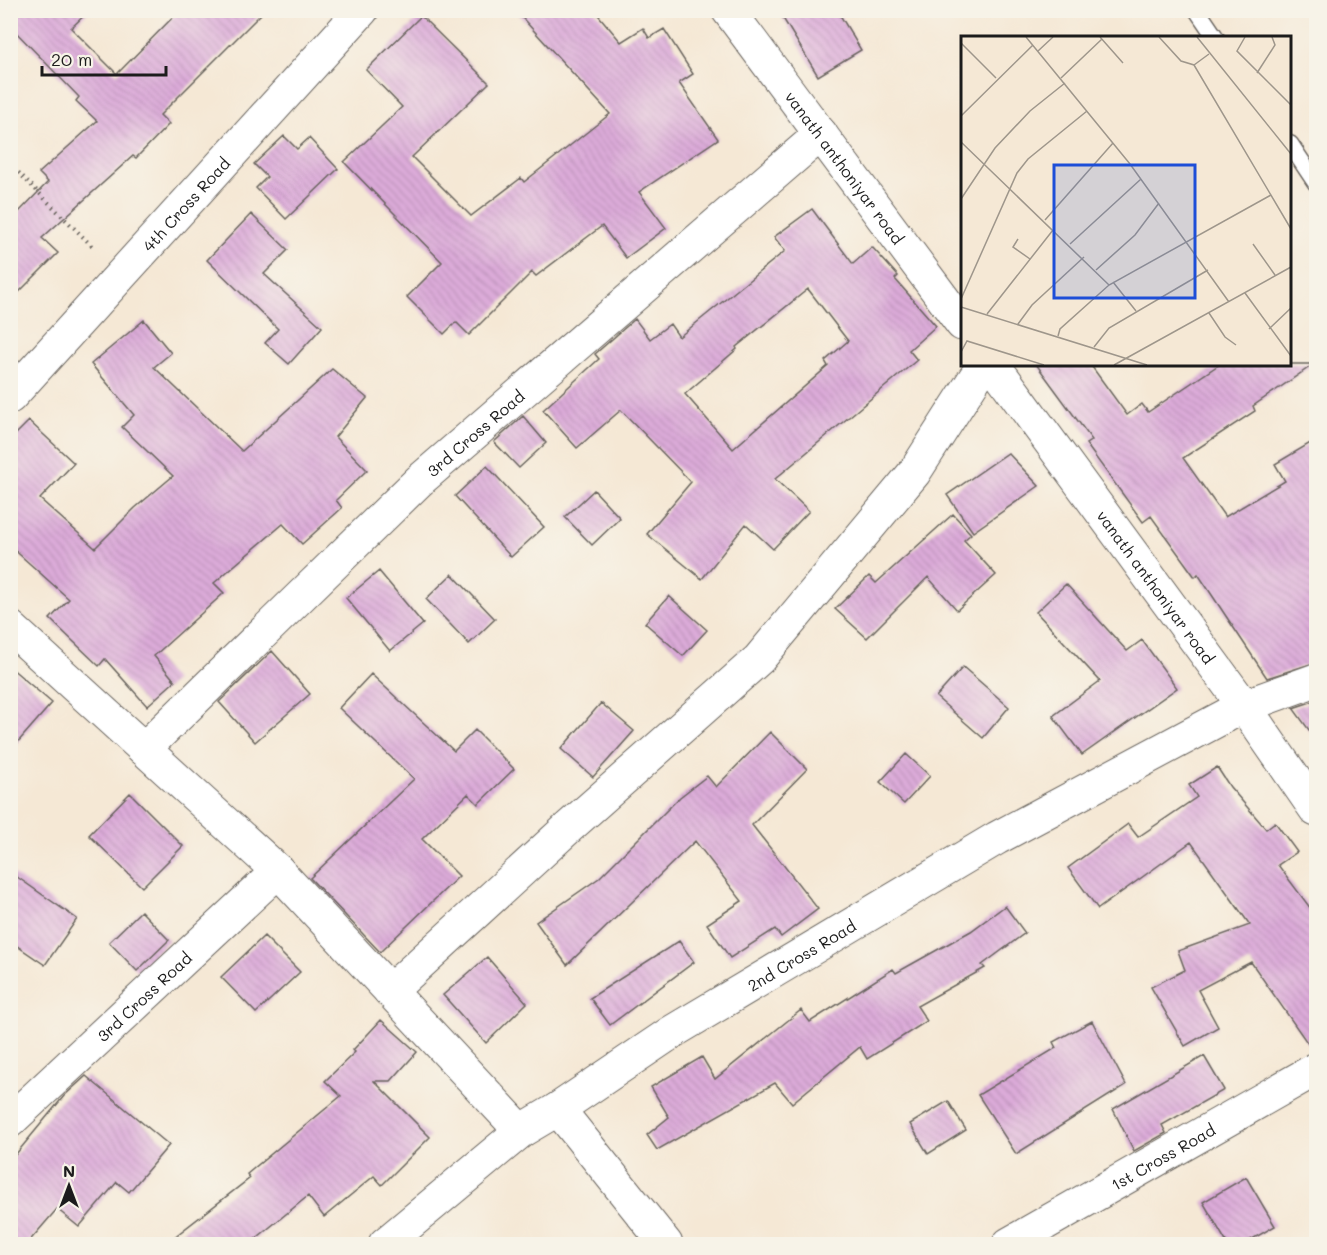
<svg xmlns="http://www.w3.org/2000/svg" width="1327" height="1255" viewBox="0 0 1327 1255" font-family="Mali,sans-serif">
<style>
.building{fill:url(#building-back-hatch);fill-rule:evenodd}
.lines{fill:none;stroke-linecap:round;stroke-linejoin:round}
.lane-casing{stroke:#68635d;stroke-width:19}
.street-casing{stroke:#68635d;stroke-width:35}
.secondary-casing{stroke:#68635d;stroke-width:35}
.path{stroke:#68635d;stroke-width:4;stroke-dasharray:1.5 4.5;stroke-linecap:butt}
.lane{stroke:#fff;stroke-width:16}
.street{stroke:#fff;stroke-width:33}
.secondary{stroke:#fff;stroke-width:33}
.labels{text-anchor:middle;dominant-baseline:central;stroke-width:6;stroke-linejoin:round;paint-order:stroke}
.street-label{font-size:16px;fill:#1c1c1c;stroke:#f7f3e8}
.inset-road{fill:none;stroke:#9e968b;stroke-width:1.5}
.view{fill:#1d4ed8;fill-opacity:0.15;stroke:#1d4ed8;stroke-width:3}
.inset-edge{fill:none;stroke:#1c1c1c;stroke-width:3}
</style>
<defs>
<pattern id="building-back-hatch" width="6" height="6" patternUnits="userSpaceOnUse" patternTransform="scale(1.5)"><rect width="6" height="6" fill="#dcabd9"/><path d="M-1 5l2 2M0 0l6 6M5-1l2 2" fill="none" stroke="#bc93ba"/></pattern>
</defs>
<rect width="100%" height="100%" fill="#f7f3e8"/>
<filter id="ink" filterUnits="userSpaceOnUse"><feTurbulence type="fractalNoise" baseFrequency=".0167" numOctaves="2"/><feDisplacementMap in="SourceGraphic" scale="12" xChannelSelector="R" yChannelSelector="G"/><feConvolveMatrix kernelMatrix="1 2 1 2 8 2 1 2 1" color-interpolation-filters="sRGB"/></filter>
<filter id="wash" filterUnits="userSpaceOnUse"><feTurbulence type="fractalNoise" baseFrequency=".008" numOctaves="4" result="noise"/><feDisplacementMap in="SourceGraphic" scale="24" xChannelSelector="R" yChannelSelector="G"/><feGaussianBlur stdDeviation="1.35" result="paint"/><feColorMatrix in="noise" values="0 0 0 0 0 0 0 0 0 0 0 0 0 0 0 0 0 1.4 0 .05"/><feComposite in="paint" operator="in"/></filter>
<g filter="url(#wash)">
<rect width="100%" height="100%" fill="#f5e8d5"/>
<g id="blocks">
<path class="building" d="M 10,10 L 90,10 L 71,28 L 117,74 L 180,10 L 265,10 L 160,115 L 169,124 L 136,158 L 133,156 L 42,238 L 58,253 L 10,301 L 10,207 L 17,214 L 48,182 L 39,173 L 97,121 L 76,101 L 79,97 L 10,26 Z
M 515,10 L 594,10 L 621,42 L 643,28 L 649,38 L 664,29 L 693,74 L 679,83 L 718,139 L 639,192 L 666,228 L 626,258 L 602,226 L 536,276 L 532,272 L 469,335 L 456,322 L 444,334 L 407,297 L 442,262 L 344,162 L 402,107 L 366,70 L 421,16 L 489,83 L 412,157 L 471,216 L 521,178 L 524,182 L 610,114 Z
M 778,10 L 837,10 L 861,50 L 818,76 Z
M 284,136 L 297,149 L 309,138 L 338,169 L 286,219 L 256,188 L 267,177 L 254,164 Z
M 812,209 L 853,264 L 872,247 L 898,276 L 895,279 L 936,326 L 909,350 L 917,360 L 775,479 L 809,511 L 773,549 L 746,524 L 702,579 L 647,534 L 691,482 L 621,410 L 577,448 L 543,410 L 599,359 L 595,354 L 635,319 L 650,339 L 670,324 L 679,337 L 785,251 L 774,237 ZM 808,289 L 848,341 L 825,361 L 828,366 L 733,449 L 685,394 L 737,349 L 736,347 Z
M 251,214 L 288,250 L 264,274 L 322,327 L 289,364 L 265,343 L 278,329 L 207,260 Z
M 144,320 L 171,353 L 154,367 L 242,451 L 332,369 L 367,398 L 335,437 L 367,470 L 336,500 L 342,508 L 302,544 L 283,524 L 214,583 L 224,593 L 154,656 L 175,681 L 147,706 L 105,659 L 99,666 L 50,619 L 69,599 L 10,546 L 10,440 L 29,421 L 74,463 L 40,499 L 95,548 L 135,508 L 173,476 L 122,427 L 134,415 L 91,364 Z
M 1036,364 L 1090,364 L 1127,415 L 1142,404 L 1148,412 L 1220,364 L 1314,364 L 1253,406 L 1255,411 L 1183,458 L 1225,517 L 1285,481 L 1275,464 L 1317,439 L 1317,662 L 1267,678 L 1198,574 L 1195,577 L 1151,516 L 1143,522 L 1086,444 L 1092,440 Z
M 523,416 L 546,443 L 519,468 L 494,442 Z
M 1008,453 L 1039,486 L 973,532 L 947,495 Z
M 487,466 L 544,527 L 511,557 L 455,496 Z
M 594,490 L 620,518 L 592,545 L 565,517 Z
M 953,514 L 971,534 L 964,540 L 996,575 L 957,610 L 928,577 L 867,638 L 835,609 L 869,576 L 876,583 Z
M 379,571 L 423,624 L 390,651 L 346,598 Z
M 452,574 L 495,619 L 469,644 L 426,599 Z
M 1066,584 L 1127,651 L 1142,640 L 1177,688 L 1082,755 L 1053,716 L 1100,681 L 1036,612 Z
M 669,596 L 707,630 L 683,656 L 645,623 Z
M 272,651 L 310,694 L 255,742 L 219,702 Z
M 10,667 L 52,703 L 10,751 Z
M 963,667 L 1009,707 L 983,738 L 936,697 Z
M 371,674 L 454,751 L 475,730 L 514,769 L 478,804 L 468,794 L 422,839 L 459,876 L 380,952 L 310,878 L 414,779 L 339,708 Z
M 1317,700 L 1317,741 L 1293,708 Z
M 601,703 L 634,731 L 593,777 L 561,749 Z
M 770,732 L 807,769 L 752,825 L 818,909 L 781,937 L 775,929 L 730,958 L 707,924 L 742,901 L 695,841 L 567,965 L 536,922 L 599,878 L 680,797 L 707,776 L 716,787 Z
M 906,754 L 930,776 L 904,804 L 880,782 Z
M 1217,767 L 1230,787 L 1266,829 L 1275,822 L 1297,852 L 1278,865 L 1317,917 L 1317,1050 L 1313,1051 L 1251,962 L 1198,990 L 1218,1027 L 1185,1046 L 1151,987 L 1185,970 L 1178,951 L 1250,925 L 1191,842 L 1098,909 L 1068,868 L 1128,824 L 1138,837 L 1197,797 L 1189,785 Z
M 130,793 L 183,846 L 142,887 L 89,835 Z
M 10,872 L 77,919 L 45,965 L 10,941 Z
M 1005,906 L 1025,933 L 982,965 L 985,968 L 917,1006 L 927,1021 L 867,1059 L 860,1047 L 792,1103 L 775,1083 L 657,1150 L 647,1135 L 669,1117 L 651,1087 L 702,1057 L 715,1079 L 801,1010 L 810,1022 L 893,969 L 896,973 L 971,931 Z
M 141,911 L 169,940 L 137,971 L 109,942 Z
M 264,936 L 300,972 L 256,1013 L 221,977 Z
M 679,941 L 694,962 L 610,1025 L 590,998 Z
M 487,957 L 527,1003 L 486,1043 L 443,995 Z
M 381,1020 L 417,1052 L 391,1081 L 374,1081 L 430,1137 L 382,1185 L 374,1176 L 324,1217 L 308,1196 L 248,1245 L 164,1245 L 250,1178 L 247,1174 L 341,1096 L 325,1081 L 355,1052 L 353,1050 Z
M 1092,1021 L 1126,1085 L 1016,1154 L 978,1095 L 1056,1048 L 1053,1042 Z
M 1204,1056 L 1224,1090 L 1162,1125 L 1166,1133 L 1134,1151 L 1113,1109 Z
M 86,1076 L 169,1145 L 129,1192 L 117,1182 L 79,1227 L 57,1209 L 26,1245 L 11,1245 L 11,1160 L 64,1096 Z
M 948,1101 L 966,1130 L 928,1154 L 910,1124 Z
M 1246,1177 L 1275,1226 L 1242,1245 L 1228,1245 L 1203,1202 Z"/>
</g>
</g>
<g filter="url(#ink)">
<use href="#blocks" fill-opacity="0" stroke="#68635d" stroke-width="1.5"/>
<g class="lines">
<defs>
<path id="lane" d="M 1197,10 L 1216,38
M 1290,144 L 1316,183"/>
<g id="street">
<path id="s1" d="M 10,397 L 362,10"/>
<path d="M 10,627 L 278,871 L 521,1131"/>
<path id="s2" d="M 144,749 L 419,481 L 821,134"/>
<path d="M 390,991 L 569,827 L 759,659 L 914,473 L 984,364"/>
<path d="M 558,1109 L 666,1244"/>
<path id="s3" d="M 10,1121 L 278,871"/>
<path id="s4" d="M 385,1244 L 521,1131 L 558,1109 L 672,1032 L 997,838 L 1244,706 L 1316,680"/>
<path id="s5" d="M 1009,1244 L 1316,1069"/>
</g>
<g id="secondary">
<path id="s6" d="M 728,10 L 962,324"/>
<path id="s7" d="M 993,364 L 1244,706 L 1316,810"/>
</g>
</defs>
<use href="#lane" class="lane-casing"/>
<use href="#street" class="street-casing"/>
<use href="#secondary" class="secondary-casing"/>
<path class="path" d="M 10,164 L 94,248"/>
<use href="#lane" class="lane"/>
<use href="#street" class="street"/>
<use href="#secondary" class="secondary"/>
</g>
</g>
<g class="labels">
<g class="street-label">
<text stroke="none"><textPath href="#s6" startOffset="196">vanath anthoniyar road</textPath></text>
<text stroke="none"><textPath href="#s1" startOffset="261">4th Cross Road</textPath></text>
<text stroke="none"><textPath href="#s2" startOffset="458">3rd Cross Road</textPath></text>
<text stroke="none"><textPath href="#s7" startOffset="276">vanath anthoniyar road</textPath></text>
<text stroke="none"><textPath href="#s4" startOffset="508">2nd Cross Road</textPath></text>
<text stroke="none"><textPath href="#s3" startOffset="183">3rd Cross Road</textPath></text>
<text stroke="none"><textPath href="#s5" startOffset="177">1st Cross Road</textPath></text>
</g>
</g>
<g transform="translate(961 36)">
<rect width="330" height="330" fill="#f5e8d5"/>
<path class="inset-road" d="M 65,1 L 169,128 L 268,266M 139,1 L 162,27M 198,1 L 220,25 L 233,29 L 330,193M 236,1 L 330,118M 284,1 L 276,15 L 330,69M 0,7 L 35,42M 77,15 L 92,1M 233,29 L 248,18M 296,37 L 314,9 L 311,1M 100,42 L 141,3M 0,80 L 72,9M 0,106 L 148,249M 0,163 L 34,112 L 69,75 L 104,47M 84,184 L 152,107M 57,203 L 52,211 L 69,223M 109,208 L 180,143M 292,208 L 314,239M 135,234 L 174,199 L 198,167M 152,246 L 175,275M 284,257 L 330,320M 0,263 L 56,137 L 67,123 L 126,75M 0,271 L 186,329M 248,277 L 264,301 L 275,309M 26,278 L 92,194M 57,288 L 71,269 L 123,221M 308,293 L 330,272M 97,300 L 99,293 L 148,249 L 310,159M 133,311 L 148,292 L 247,234M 0,316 L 6,305 L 83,329M 153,329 L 330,231"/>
<path class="view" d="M 93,129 L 234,129 L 234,262 L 93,262 Z"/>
<rect width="330" height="330" class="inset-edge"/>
</g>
<rect width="1327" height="1255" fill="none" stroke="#f7f3e8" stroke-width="36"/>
<g transform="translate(69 1186)" stroke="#f7f3e8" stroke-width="4.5" paint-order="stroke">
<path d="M0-4.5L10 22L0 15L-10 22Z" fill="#1c1c1c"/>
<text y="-9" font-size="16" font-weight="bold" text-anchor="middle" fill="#1c1c1c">N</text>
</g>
<path d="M42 66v9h124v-9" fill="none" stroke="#1c1c1c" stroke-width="3"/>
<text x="51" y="66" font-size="18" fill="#1c1c1c" stroke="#f7f3e8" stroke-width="4.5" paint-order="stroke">20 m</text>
</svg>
